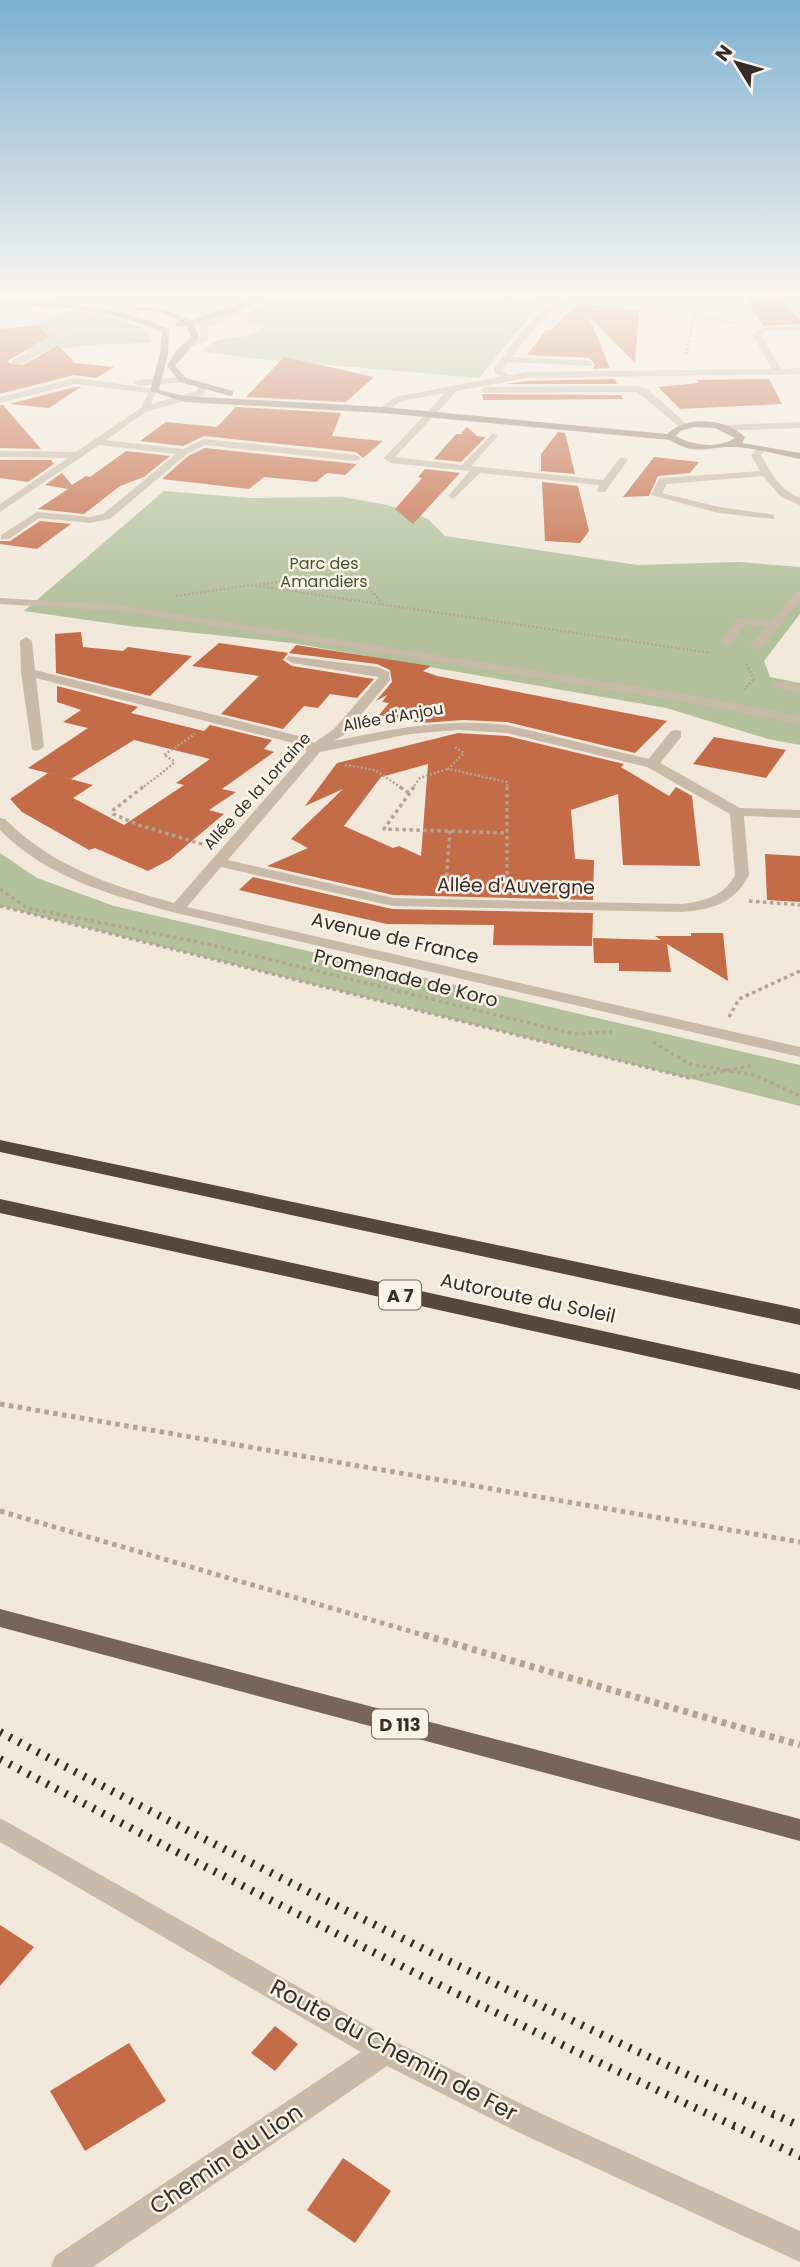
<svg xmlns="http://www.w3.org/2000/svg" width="800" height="2267" viewBox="0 0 800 2267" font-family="Poppins,sans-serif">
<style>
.green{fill:#b2c09c}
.building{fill:#c46c47;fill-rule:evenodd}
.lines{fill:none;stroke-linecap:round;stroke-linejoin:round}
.path-far3{stroke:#b5a392;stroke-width:2.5;stroke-dasharray:2 2;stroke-linecap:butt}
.path-far2{stroke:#b5a392;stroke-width:3.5;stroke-dasharray:3.5 3.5;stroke-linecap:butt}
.path-far1{stroke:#b5a392;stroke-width:5;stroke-dasharray:4.5 4.5;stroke-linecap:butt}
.path{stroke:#b5a392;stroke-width:7;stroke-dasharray:5 5;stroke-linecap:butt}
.lane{fill:#c9b9a8;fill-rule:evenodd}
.street{fill:#c9b9a8;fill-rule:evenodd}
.secondary{fill:#9d8879;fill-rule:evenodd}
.primary{fill:#786559;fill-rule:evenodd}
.highway{fill:#57483f;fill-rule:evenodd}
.rail{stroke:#362d28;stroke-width:8;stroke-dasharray:2.5 8;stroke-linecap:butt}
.labels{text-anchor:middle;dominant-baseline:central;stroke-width:5;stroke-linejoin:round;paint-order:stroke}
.far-park-label{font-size:16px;fill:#43542c;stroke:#f9f2e8}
.far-street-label{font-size:16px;fill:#362d28;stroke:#f9f2e8}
.shield{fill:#f9f2e8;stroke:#706862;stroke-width:2}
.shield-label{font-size:18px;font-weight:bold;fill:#362d28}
.street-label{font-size:19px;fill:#362d28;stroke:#f9f2e8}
.near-street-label{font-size:23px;fill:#362d28;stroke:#f9f2e8}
</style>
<rect width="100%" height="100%" fill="#f1e8db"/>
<path class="green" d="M 271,295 L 547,295 L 479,378 L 248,358 L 202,351 C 226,329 242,347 265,324 L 252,325 L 246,321 L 249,318 L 244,317 Z
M 63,311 C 94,313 120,317 148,331 L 151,343 L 105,344 L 0,354 L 9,337 L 49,335 L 38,323 Z
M 164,491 L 251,498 L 343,497 L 387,505 L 428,519 L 445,536 L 637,565 L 739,562 L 800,567 L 800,614 L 764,661 L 770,677 L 800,683 L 800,745 L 768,739 L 666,708 L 292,643 L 129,626 L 24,611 Z
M 0,853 L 37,878 L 114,906 L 800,1065 L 800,1106 L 0,906 Z"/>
<path class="building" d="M 780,296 L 800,319 L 800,324 L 763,326 L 745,297 Z
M 583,304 L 639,310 L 635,363 L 589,317 L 610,368 L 593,369 L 595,365 L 590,358 L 527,355 L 546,330 L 551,330 L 576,305 Z
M 39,325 L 49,336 L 9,360 L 8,363 L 24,365 L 58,345 L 75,363 L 114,367 L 96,378 L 74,375 L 0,394 L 0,329 Z
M 284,357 L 374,377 L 346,402 L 246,397 Z
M 615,379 L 617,384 L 507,384 L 526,381 Z
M 769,379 L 782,404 L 680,409 L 658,387 L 699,383 L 697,380 Z
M 75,387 L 81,387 L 49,408 L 9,404 Z
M 482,394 L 621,395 L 623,399 L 483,400 Z
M 0,405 L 3,405 L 41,449 L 0,448 Z
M 236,407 L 341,413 L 332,436 L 383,441 L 363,458 L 356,452 L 204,436 L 183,446 L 140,441 L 166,422 L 217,427 Z
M 467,427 L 477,436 L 486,437 L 461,462 L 434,459 L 456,434 L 461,434 Z
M 558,432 L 565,433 L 575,474 L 541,471 L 541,454 Z
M 205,448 L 356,464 L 359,462 L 345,475 L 327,473 L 316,482 L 264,477 L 249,489 L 162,479 L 188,456 Z
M 126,451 L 170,456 L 144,477 L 120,486 L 84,514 L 38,509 L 68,489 L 45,485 L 62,473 L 72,485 L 86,476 L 90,477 Z
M 654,457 L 699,462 L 690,473 L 658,476 L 649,496 L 623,497 Z
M 0,460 L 51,460 L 54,464 L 28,482 L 0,478 Z
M 425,469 L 460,473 L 413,524 L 395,509 L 422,478 L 418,477 Z
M 542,482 L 578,486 L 589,531 L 580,543 L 545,541 Z
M 40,521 L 71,524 L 37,549 L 0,544 L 0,541 L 10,541 Z
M 81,632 L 83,647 L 123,651 L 128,647 L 192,656 L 150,696 L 56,673 L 55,634 Z
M 219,643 L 289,653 L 296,645 L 431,666 L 423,671 L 437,676 L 667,721 L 635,753 L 507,722 L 463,720 L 422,723 L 379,715 L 389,703 L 382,702 L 387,695 L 376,701 L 392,682 L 390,670 L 377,664 L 288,653 L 283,660 L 292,666 L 374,679 L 357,698 L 330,694 L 318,708 L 304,706 L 283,729 L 221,714 L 259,676 L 192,666 Z
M 57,686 L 138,707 L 131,713 L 204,731 L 210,725 L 272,740 L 264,749 L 274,752 L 222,789 L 236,792 L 209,810 L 224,814 L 169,860 L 148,871 L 95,848 L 89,850 L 22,812 L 10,799 L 48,773 L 93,785 L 73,798 L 124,825 L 184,785 L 176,783 L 210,759 L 134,740 L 71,779 L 28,768 L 88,728 L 63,722 L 81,710 L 57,702 Z
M 458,733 L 507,736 L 624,764 L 621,767 L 669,796 L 676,787 L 692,796 L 700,866 L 623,865 L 618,794 L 571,810 L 575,859 L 594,860 L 593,900 L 393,895 L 267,866 L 308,848 L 291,839 L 343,789 L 305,806 L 337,763 ZM 428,764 L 421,856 L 399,846 L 393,848 L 344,826 L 381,777 Z
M 714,737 L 786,750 L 766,778 L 693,764 Z
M 765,854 L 800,856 L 800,902 L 767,900 Z
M 253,877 L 392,909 L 593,913 L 592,946 L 493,945 L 494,925 L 387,924 L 239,890 Z
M 691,933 L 723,933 L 728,981 L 667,944 L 671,972 L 619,971 L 619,963 L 594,963 L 593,938 L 661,940 L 655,936 L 691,936 Z
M 0,1925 L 34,1947 L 0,1986 Z
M 275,2026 L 298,2044 L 275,2071 L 251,2053 Z
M 129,2043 L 166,2101 L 85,2151 L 50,2091 Z
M 343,2158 L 391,2191 L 355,2243 L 307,2210 Z"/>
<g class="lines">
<path class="path-far3" d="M 694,316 L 741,324
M 686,354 L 698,296 L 702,295
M 259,584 L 314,579 L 365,583 L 383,605
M 176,596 L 251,585 L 711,653
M 746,664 L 755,681
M 744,690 L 753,680
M 455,747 L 464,753 L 448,769 L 507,782 L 507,789
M 345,765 L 375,770 L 403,789
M 141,789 L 173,764 L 174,761 L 164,755 L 195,734
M 412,789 L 420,778 L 448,769"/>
<path class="path-far2" d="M 143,787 L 112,811 L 113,814 L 139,825 L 205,845
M 400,787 L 409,793
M 414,787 L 384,829 L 506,833
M 507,787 L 507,887
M 446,883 L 450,831
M 0,889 L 27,908 L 203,943 L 574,1034 L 612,1032
M 749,901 L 800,905
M 0,906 L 689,1078 L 755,1065
M 729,1017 L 739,999 L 800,971
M 653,1042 L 689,1064 L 754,1075 L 800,1096"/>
<path class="path-far1" d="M 0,1404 L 800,1542
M 0,1511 L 430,1637"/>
<path class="path" d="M 424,1635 L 800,1745"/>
<path class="lane" d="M 592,298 L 660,306 L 656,308 C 630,306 581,294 557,308 C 539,319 525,341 512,357 L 590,361 L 593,366 L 508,362 L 502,370 L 511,378 L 507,381 L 494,372 L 494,368 C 509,349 533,314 554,304 C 565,298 579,298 592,298 Z
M 248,300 L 255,302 L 237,316 L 208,327 L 208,340 L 186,348 L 186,344 L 201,337 L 200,328 L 187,325 L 187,321 C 211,321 227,315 248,300 Z
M 99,307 L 106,309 L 98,318 L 67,325 L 65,337 C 51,345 25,370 10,362 L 58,334 L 60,322 L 92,314 Z
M 800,591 L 800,601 L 759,650 L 749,647 L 766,627 L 745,624 L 730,646 L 720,643 L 738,618 L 771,621 L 796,592 Z
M 0,598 L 120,605 L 697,696 L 800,716 L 800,724 L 697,704 L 120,611 L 0,604 Z
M 779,681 L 800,685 L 800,693 L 775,688 L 773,685 Z
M 676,730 L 681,731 L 681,737 L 657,767 L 647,767 L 647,761 L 671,731 Z"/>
<path class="street" d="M 782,295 L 790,295 L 800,308 L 800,316 Z
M 766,327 L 800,327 L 800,331 L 767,331 L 761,335 L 781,369 L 800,368 L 800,374 L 526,378 L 457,391 L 395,457 L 462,465 L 493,433 L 498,436 L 471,466 L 603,480 L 620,458 L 626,458 L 628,460 L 605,492 L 597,492 L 599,485 L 480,473 L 453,499 L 448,496 L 470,471 L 391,463 L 384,458 L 445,393 L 401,401 L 386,412 L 380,412 L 380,408 L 395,397 L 526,372 L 772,369 L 752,334 Z
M 183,377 L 187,380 L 186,382 L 138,386 L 134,383 L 138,380 Z
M 75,378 L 157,389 L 151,404 L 197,391 L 199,385 L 206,387 L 204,395 L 146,412 L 106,440 L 183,449 L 204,439 L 356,455 L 361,458 L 356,461 L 205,445 L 187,454 L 110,519 L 90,523 L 39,518 L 9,539 L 1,539 L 1,535 L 37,512 L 90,517 L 103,514 L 176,454 L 99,445 L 0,512 L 0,504 L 68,458 L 0,457 L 0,451 L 76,452 L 141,408 L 148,393 L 75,384 L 0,403 L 0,397 Z
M 637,386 L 647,389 L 688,425 L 688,429 L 682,429 L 637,392 L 485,393 L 481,390 L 485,387 Z
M 800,422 L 800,428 L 724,431 L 719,428 L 724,425 Z
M 761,446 L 766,449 L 761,455 C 771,473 780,490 800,498 L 800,505 L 781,497 L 763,476 L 667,484 L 662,493 L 719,507 L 770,514 L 774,515 L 774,519 L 719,513 L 651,495 L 659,479 L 663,478 L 760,471 L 751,455 Z
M 26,637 L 32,641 L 35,670 L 303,737 L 314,743 L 334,729 L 379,677 L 292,663 L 286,659 L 288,656 L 377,667 L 389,672 L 390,680 L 344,735 L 334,741 C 392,729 448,718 507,725 L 657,761 L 740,808 L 800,810 L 800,818 L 744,816 L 749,875 C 735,903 711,910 682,912 L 393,906 L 221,867 L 187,907 L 800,1047 L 800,1057 L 172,912 C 109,894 47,878 0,830 L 0,818 L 5,819 C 53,867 110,885 174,903 L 307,751 L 293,743 L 36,678 L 44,747 L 37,751 L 32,750 L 21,672 L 20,641 ZM 458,730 L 507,733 L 647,767 L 730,814 L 735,875 C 724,896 705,901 682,904 L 393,898 L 228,860 L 320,752 L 410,734 Z
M 0,1818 L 396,2042 L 542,2114 L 800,2231 L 800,2262 L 522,2134 L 387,2066 L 93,2267 L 51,2267 L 55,2256 L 361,2052 L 0,1842 Z"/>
<path class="secondary" d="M 256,295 L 265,295 L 236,311 L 194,324 L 199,337 L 175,366 L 186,378 L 233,391 L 233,395 L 230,396 L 180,382 L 167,366 L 175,352 L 191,337 L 187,326 L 176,326 L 176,322 L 180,321 L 163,313 L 124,308 L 128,306 L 165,309 L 190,320 L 230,307 Z
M 0,299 C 58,304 115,304 169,329 L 168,354 L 159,390 L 185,396 L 383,407 L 667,434 C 686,415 726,418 745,437 L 742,443 L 800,453 L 800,459 C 779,455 756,448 734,447 C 708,446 696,457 670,440 L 383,413 L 185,402 L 150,391 L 160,354 L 162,332 C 110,308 56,308 0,303 ZM 695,427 L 715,428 L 735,438 C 718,449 693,446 676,436 L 680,431 Z"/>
<path class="primary" d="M 0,1609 L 800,1819 L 800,1841 L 0,1627 Z"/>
<path class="highway" d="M 0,1140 L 800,1309 L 800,1325 L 0,1152 Z
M 0,1199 L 800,1374 L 800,1390 L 0,1213 Z"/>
<path class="rail" d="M 0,1732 C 263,1872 529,2004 800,2126
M 0,1759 C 263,1899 529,2033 800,2156"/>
</g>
<linearGradient id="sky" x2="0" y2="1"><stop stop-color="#7cb0d1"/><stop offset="0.48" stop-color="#f9f5ef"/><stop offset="1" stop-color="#f9f5ef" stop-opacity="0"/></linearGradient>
<rect width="800" height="612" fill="url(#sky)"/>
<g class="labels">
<g class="far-park-label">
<text x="324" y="563">Parc des<tspan x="324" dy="18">Amandiers</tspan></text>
</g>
<g class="far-street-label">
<text transform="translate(393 717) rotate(-10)">Allée d'Anjou</text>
<text transform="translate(257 791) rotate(-48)">Allée de la Lorraine</text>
</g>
<g class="shield">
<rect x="379" y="1280.5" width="42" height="29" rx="5"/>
<rect x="372" y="1709.5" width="56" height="29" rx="5"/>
</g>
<g class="shield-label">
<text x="400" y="1295">A 7</text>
<text x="400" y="1724">D 113</text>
</g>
<g class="street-label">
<text transform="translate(516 886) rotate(1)">Allée d'Auvergne</text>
<text transform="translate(395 938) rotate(13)">Avenue de France</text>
<text transform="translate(406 978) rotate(14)">Promenade de Koro</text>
<text transform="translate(528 1298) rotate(12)">Autoroute du Soleil</text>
</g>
<g class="near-street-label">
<text transform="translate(394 2050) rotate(28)">Route du Chemin de Fer</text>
<text transform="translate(226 2159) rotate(-34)">Chemin du Lion</text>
</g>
</g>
<g transform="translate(737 63) rotate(307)" stroke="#f9f2e8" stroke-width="5" paint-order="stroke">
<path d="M0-5L12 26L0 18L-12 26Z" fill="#362d28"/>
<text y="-10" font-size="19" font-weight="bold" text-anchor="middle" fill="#362d28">N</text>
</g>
</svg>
